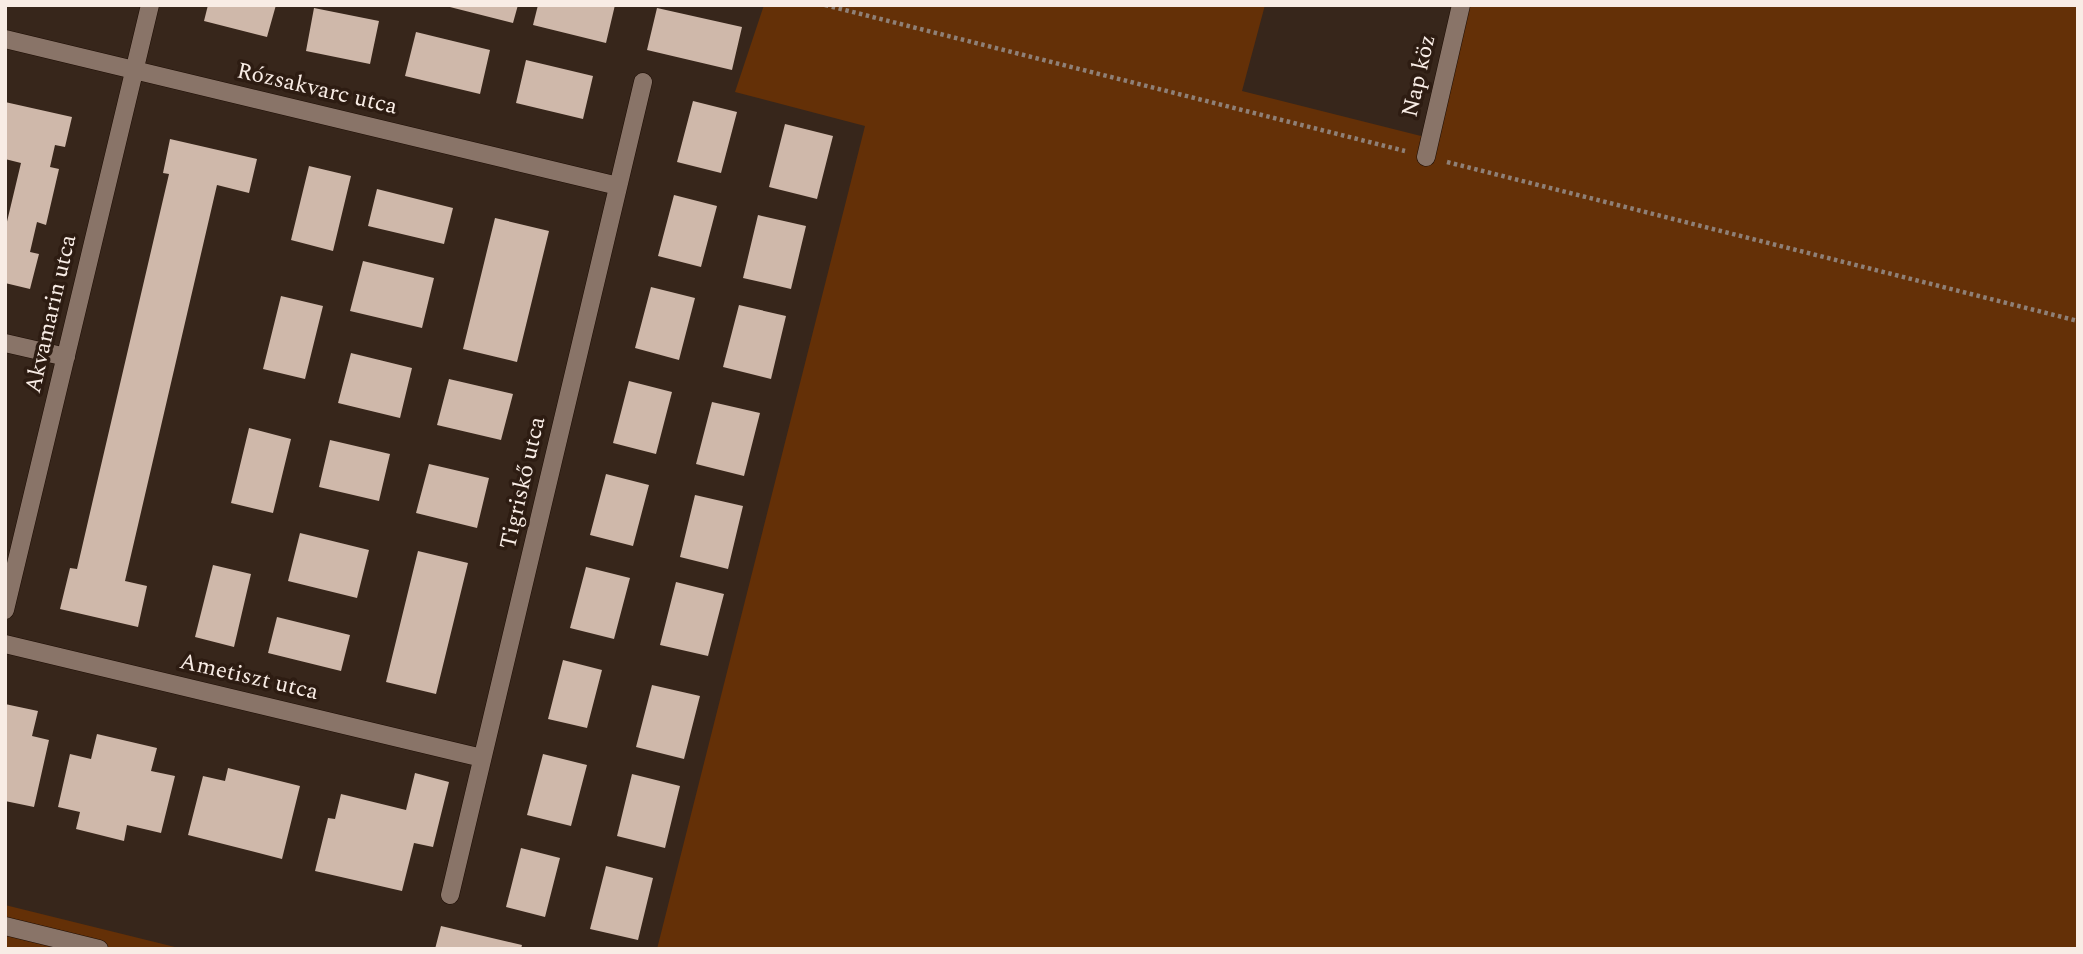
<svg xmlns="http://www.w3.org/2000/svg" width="2083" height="954" viewBox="0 0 2083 954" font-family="Spectral,serif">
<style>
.green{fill:#643007}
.building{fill:#cfb8aa}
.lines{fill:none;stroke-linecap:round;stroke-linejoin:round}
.street-casing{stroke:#1e0e05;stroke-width:19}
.path{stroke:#8f8077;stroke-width:4.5;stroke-dasharray:3.5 3.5;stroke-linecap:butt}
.street{stroke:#897468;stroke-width:18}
.labels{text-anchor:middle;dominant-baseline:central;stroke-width:7;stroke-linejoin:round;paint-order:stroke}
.street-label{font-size:23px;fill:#f8ece5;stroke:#2d1c12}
</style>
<rect width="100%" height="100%" fill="#37261b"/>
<path class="green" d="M 764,5 L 1265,5 L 1242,91 L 1425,137 L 1458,5 L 2078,5 L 2078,949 L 657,949 L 865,126 L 735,92 Z
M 5,905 L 183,949 L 5,949 Z"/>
<path class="building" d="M 208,5 L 276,5 L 267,37 L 204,21 Z
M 442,5 L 518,5 L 513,23 Z
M 538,5 L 615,5 L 606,43 L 533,25 Z
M 314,8 L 379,21 L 370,64 L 306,51 Z
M 657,8 L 742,27 L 732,70 L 647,50 Z
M 416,32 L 490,50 L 480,94 L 405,76 Z
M 526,60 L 593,76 L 583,119 L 516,103 Z
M 693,101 L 737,112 L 721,173 L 677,162 Z
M 5,102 L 72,117 L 65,147 L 55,145 L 50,167 L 59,169 L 46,225 L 37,222 L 30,252 L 39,254 L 30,289 L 5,283 L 5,230 L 21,163 L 5,159 Z
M 785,124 L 833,136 L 817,199 L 769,187 Z
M 170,139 L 257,159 L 249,193 L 217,185 L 125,581 L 147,586 L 138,627 L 60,609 L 70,568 L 77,569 L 92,504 L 169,174 L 163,173 Z
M 309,166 L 351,176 L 333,251 L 291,240 Z
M 377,189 L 453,208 L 444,244 L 368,226 Z
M 674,195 L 717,206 L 701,267 L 658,256 Z
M 758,215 L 806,226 L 791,289 L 743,278 Z
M 495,218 L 549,231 L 517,362 L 463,349 Z
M 363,261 L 434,278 L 422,328 L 350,311 Z
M 651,287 L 695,298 L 679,360 L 635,348 Z
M 281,296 L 323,306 L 305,379 L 263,369 Z
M 739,305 L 786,316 L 771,379 L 723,367 Z
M 351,353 L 412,368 L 400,418 L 338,403 Z
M 449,379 L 513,394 L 501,440 L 437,425 Z
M 629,381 L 672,392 L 656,454 L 613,443 Z
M 712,402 L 760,413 L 744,476 L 696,464 Z
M 249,428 L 291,439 L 273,513 L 231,503 Z
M 330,440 L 390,454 L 379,501 L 319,487 Z
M 429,464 L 489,478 L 477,528 L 416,513 Z
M 606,474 L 649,485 L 633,546 L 590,535 Z
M 695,495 L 743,506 L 728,569 L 680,557 Z
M 300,533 L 369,550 L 357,598 L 288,581 Z
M 418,551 L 468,563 L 436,694 L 386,682 Z
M 213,565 L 251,574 L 234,647 L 195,637 Z
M 586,567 L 630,578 L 614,639 L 570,628 Z
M 676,582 L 724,594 L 708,656 L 660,645 Z
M 277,617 L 350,635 L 341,671 L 268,653 Z
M 563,660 L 602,670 L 587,728 L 548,719 Z
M 652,685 L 700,696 L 684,759 L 636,747 Z
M 5,704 L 38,711 L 32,736 L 49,740 L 34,807 L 5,801 Z
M 97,734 L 157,748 L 151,771 L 175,776 L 161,833 L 127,825 L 124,841 L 76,829 L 80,812 L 58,807 L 70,754 L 91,759 Z
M 543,754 L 587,765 L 571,826 L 527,815 Z
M 228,768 L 300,786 L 282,859 L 188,835 L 203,776 L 225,781 Z
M 415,773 L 449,782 L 433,847 L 414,843 L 402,891 L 315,871 L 328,818 L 335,819 L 341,794 L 406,810 Z
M 632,774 L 680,786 L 665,848 L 617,836 Z
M 521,848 L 560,858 L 545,917 L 506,907 Z
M 606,866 L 653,878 L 638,940 L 590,929 Z
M 441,926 L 522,945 L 521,949 L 435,949 Z"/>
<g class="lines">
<defs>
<path id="street" d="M 5,39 L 618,186
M 1426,157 L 1461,5
M 5,343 L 66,357
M 5,610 L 150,5
M 5,644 L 482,758
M 450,895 L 643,82
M 5,926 L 99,949"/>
</defs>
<use href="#street" class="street-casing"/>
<path class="path" d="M 825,5 L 1405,151
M 1447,162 L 2078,321"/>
<use href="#street" class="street"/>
</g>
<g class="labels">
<g class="street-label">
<text transform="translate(1419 76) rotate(-77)">Nap köz</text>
<text transform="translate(317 89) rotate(13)">Rózsakvarc utca</text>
<text transform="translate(51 314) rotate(-77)">Akvamarin utca</text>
<text transform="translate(523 483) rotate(-77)">Tigriskő utca</text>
<text transform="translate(249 677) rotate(13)">Ametiszt utca</text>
</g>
</g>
<rect width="2083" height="954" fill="none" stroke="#f8ece5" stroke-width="14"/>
</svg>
